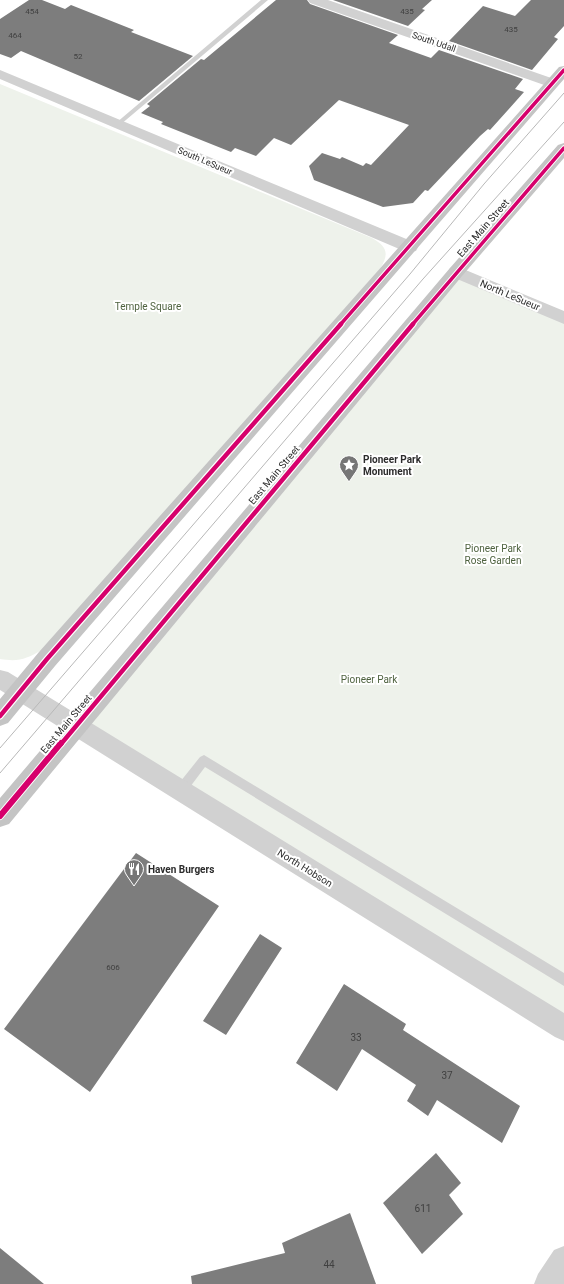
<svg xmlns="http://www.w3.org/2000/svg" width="564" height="1284" viewBox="0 0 564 1284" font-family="Roboto,sans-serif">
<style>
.green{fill:#eef2eb}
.building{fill:#7d7d7d}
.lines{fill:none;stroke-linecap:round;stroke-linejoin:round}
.lane{fill:#d1d1d1;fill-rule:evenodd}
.street{fill:#d1d1d1;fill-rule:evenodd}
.primary{fill:#c4c4c4;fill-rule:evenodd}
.tram{stroke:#b8b8b8;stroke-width:1}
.cycleway-far2-casing{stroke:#fff;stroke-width:5.5}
.cycleway-far1-casing{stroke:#fff;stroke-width:7}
.cycleway-casing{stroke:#fff;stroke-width:8}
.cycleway-far2{stroke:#d6006c;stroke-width:3.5}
.cycleway-far1{stroke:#d6006c;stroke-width:4.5}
.cycleway{stroke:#d6006c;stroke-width:6}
.labels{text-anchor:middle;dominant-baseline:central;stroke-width:4;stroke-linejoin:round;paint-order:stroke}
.number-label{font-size:8px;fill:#404040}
.far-street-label{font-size:9px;fill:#2c2c2c;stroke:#fff}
.street-label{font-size:10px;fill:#2c2c2c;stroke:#fff}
.park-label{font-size:10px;fill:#4e623f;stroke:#fff}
.poi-label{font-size:10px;font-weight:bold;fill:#2c2c2c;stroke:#fff;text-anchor:start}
.near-number-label{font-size:10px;fill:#404040}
</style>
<rect width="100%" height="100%" fill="#fff"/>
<path class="green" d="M 0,84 L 372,238 C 388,247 389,254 380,269 L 42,650 C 26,659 19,662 0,659 Z
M 456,272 L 564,318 L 564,1028 L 76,726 Z"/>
<path class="building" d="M 29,0 L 42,0 L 65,9 L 71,5 L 134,30 L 131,32 L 193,56 L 139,101 L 21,51 L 11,58 L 0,54 L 0,19 Z
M 276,0 L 307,0 L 310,4 L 398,35 L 389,43 L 431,58 L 439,50 L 523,79 L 515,89 L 524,92 L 490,130 L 488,129 L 480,136 L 428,191 L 425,190 L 413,203 L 383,207 L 314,180 L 309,166 L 322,153 L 340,159 L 342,157 L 363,166 L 366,163 L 371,165 L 409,125 L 339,100 L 291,145 L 274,138 L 256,156 L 235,148 L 231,152 L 161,124 L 163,122 L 141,113 L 150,106 L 147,104 L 201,59 L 204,60 Z
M 333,0 L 432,0 L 422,9 L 425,10 L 408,26 Z
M 531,0 L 564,0 L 564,26 L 554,37 L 558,39 L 532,70 L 449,41 L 483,6 L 515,16 Z
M 136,853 L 219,906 L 90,1092 L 4,1029 Z
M 260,934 L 282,948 L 226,1035 L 203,1021 Z
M 344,984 L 406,1024 L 403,1030 L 520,1106 L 502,1143 L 437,1100 L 428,1116 L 407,1101 L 416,1085 L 362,1049 L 337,1091 L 296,1063 Z
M 436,1153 L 461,1183 L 449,1195 L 463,1214 L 422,1254 L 383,1203 Z
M 350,1213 L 376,1284 L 192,1284 L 191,1276 L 285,1253 L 282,1243 Z
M 0,1248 L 44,1284 L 0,1284 Z"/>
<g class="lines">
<path class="lane" d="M 261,0 L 268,0 L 120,125 L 116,125 L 116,123 Z
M 204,755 L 564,973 L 564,986 L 205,767 L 184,795 L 180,796 L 176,795 L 175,791 L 176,787 L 200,757 Z"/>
<path class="street" d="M 308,0 L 328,0 L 557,80 L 559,83 L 557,86 L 552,87 L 547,86 L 310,3 Z
M 0,70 L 416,243 L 418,247 L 416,251 L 410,252 L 404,251 L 0,79 Z
M 456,266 L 564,311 L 564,324 L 450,276 L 448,272 L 450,268 Z
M 0,670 L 8,672 L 564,1013 L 564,1041 L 555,1037 L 0,690 Z
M 564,1246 L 564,1284 L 534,1284 L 538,1274 L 554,1250 Z"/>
<path class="primary" d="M 564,66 L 564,79 L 55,666 L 8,723 L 0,726 L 0,699 L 39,652 L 559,67 Z
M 564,143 L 564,158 L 462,276 L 9,824 L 0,827 L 0,798 L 450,268 L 558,145 Z"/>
<path class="tram" d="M 0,748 L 410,274 L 484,184 L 564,93
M 0,773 L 423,279 L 564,122"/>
<defs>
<path id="cycleway-far2" d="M 340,325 L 564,70
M 412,325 L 564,148"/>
<path id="cycleway-far1" d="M 0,716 L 47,659 L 341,324
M 61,744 L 413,324"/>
<path id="cycleway" d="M 0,816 L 61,743"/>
</defs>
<use href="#cycleway-far2" class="cycleway-far2-casing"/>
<use href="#cycleway-far1" class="cycleway-far1-casing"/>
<use href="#cycleway" class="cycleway-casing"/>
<use href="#cycleway-far2" class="cycleway-far2"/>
<use href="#cycleway-far1" class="cycleway-far1"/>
<use href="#cycleway" class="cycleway"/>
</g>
<defs>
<symbol id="sight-pin" viewBox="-11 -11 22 30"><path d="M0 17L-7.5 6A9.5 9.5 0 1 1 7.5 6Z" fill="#767676" stroke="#fff"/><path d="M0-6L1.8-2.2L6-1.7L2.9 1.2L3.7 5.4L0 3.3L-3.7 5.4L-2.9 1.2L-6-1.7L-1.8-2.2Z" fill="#fff"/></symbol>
<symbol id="restaurant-pin" viewBox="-11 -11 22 30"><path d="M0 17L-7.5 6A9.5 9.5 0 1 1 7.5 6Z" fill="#767676" stroke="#fff"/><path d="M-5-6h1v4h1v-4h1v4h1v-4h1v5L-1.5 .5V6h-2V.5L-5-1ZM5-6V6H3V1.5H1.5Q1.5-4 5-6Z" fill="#fff"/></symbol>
</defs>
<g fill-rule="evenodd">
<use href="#sight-pin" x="338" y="454" width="22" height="30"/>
<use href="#restaurant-pin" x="123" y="858" width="22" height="30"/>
</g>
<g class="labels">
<g class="number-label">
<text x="32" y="11">454</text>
<text x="407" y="11">435</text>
<text x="511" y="29">435</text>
<text x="15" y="35">464</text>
<text x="78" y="56">52</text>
<text x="113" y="967">606</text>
</g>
<g class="far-street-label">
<text transform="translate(434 42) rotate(19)">South Udall</text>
<text transform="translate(205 161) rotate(23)">South LeSueur</text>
</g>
<g class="street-label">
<text transform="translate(483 228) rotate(-49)">East Main Street</text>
<text transform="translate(510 295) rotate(23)">North LeSueur</text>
<text transform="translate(274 475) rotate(-50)">East Main Street</text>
<text transform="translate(66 724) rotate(-50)">East Main Street</text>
<text transform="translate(305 868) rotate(32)">North Hobson</text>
</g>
<g class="park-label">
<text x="148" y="306">Temple Square</text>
<text x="493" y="548">Pioneer Park<tspan x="493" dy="12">Rose Garden</tspan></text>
<text x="369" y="679">Pioneer Park</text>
</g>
<g class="poi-label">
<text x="363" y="459">Pioneer Park<tspan x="363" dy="12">Monument</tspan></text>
<text x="148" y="869">Haven Burgers</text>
</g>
<g class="near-number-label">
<text x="356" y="1037">33</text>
<text x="447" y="1075">37</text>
<text x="423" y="1208">611</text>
<text x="329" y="1264">44</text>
</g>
</g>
</svg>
